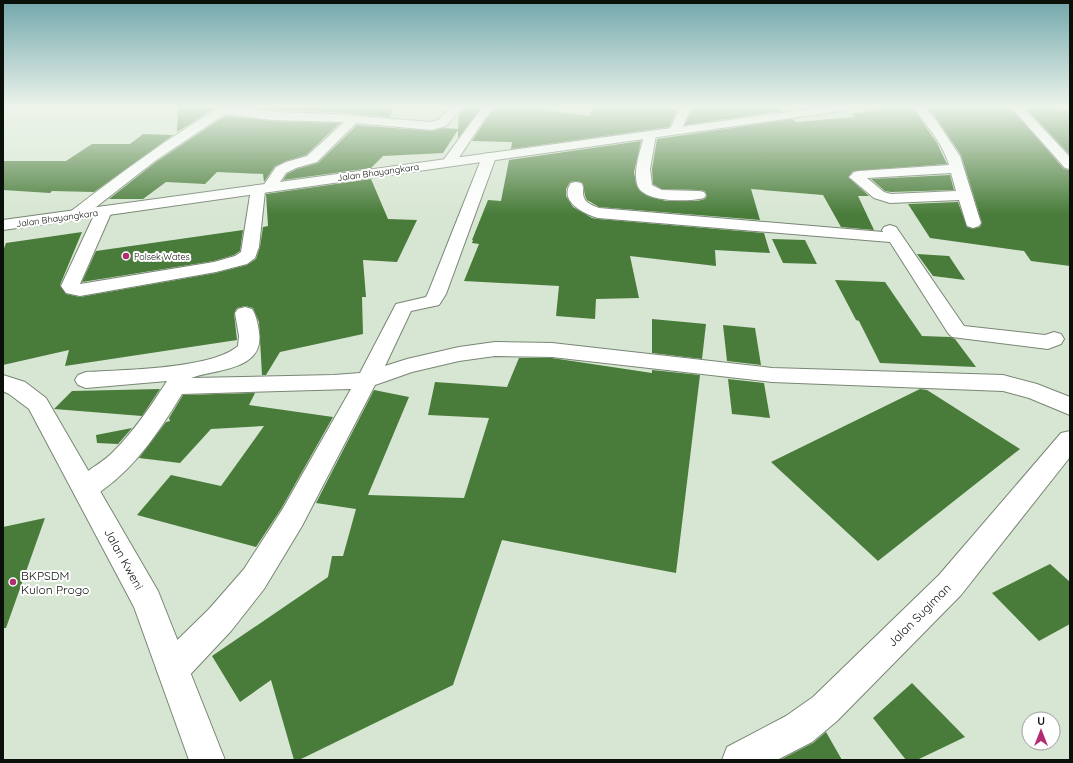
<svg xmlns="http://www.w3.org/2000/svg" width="1073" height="763" viewBox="0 0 1073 763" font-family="Quicksand,sans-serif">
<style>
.building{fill:#497c3a}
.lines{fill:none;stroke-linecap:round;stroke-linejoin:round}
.street-casing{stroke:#788674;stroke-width:2}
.secondary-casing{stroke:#788674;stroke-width:2}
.street{fill:#fff;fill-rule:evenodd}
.secondary{fill:#fff;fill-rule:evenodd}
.poi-dot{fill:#b12c71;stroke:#fff;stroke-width:1.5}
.labels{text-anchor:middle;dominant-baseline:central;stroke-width:4;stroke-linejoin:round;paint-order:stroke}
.far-street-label{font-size:9px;fill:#0b100a;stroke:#fff}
.far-poi-label{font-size:9px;fill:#0b100a;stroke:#fff;text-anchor:start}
.near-street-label{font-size:12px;fill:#0b100a;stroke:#fff}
.near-poi-label{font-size:12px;fill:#0b100a;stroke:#fff;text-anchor:start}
</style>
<rect width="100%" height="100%" fill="#d7e6d2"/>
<path class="building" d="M 178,107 L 217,107 L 177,132 Z
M 245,107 L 394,107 L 389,117 L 334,112 L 273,110 Z
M 465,107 L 482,107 L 458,138 L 458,130 L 443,153 L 383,156 L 371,168 L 283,180 L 287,174 L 297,169 L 318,163 L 357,125 L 432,131 L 444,128 L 458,129 L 459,115 Z
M 497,107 L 541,107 L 539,109 L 589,116 L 594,107 L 646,107 L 677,110 L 669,127 L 511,149 L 512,142 L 472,141 L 487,118 Z
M 693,107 L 775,107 L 781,111 L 685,125 Z
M 894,107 L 912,107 L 937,143 L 947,164 L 853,171 L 848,177 L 869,196 L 858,196 L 874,230 L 841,227 L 823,195 L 751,189 L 760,220 L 599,207 L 587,200 L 585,196 L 583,184 L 581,182 L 576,181 L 570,182 L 566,189 L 566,196 L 573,207 L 592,218 L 598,219 L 764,233 L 770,253 L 715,250 L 716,266 L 630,256 L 639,298 L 596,299 L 595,319 L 556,316 L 559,286 L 464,281 L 479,244 L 472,243 L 473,240 L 472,240 L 488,200 L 501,201 L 509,160 L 641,141 L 634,172 L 636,184 L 640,191 L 647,196 L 666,201 L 697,201 L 705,199 L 707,196 L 705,191 L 699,190 L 662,189 L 653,184 L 652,169 L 657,139 L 792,119 L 796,122 L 855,117 L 851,114 Z
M 927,107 L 1010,107 L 1064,169 L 1070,170 L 1070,266 L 1031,261 L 1024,251 L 930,238 L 908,204 L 958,202 L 967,227 L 973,229 L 980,227 L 982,223 L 961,155 L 937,119 Z
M 1026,108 L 1070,110 L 1070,155 Z
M 225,116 L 273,121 L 340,123 L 306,155 L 286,161 L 275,166 L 264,182 L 263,174 L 217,172 L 205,184 L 166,182 L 143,199 L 109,199 L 156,162 Z
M 143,134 L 173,135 L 94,192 L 52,191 L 50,193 L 3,190 L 3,161 L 66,161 L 92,144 L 130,144 Z
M 950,175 L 954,190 L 891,192 L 885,191 L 871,179 Z
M 371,179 L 388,219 L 417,220 L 397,262 L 363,260 L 366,297 L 362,297 L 363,334 L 280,352 L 266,375 L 262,375 L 259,322 L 253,308 L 245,306 L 237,308 L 234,313 L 237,340 L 65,366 L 69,350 L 3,365 L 3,251 L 6,243 L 82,232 L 60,285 L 66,294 L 80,297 L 216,273 L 247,265 L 256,259 L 260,247 L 263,227 L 268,226 L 266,194 Z
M 243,230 L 240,251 L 234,255 L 214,261 L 82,282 L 96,251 Z
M 772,239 L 805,240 L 817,264 L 783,263 Z
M 917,254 L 949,256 L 965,280 L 933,276 Z
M 835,280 L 885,282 L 922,336 L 950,337 L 955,339 L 976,367 L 880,363 L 859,321 L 856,320 Z
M 652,319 L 706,324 L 702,359 L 652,353 Z
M 723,325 L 755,328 L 761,365 L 727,361 Z
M 519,358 L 552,358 L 652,373 L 652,370 L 700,375 L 676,573 L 502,540 L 453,685 L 299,760 L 294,760 L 271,680 L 240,702 L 212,656 L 328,577 L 332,556 L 343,556 L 356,509 L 316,503 L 374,390 L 409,397 L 368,495 L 464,498 L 489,418 L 428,415 L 435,382 L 507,387 Z
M 728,379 L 764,383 L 770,418 L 732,414 Z
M 160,389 L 142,416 L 54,409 L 72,391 Z
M 920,389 L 927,390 L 1020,449 L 878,561 L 771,462 Z
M 255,393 L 249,405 L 333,417 L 281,509 L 256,547 L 137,515 L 171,475 L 221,486 L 264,426 L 211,429 L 180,463 L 139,458 L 166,422 L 170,421 L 169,418 L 183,395 Z
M 132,428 L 118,444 L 97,443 L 96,435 Z
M 45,518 L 6,628 L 3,628 L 3,527 Z
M 1050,564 L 1070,582 L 1070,624 L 1039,641 L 992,593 Z
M 912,683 L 965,737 L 917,760 L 906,760 L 873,718 Z
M 826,732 L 842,760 L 780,760 L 813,743 Z"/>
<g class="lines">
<defs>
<path id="street" d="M 220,107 L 234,107 L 273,112 L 334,114 L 431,122 L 438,120 L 452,107 L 464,107 L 446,126 L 432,130 L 356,123 L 317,162 L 296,168 L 286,173 L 274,191 L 265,191 L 259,247 L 255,258 L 247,264 L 216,272 L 80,296 L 66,293 L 61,286 L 96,211 L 99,208 L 104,206 L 109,208 L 112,211 L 80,284 L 214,262 L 235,256 L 241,252 L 251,189 L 253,186 L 258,185 L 263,186 L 276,167 L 286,162 L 307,156 L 344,122 L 273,120 L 225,114 L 155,161 L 82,218 L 76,220 L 70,218 L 68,215 L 70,212 C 119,174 168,138 220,107 Z
M 484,107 L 496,107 L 486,117 L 454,165 L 444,165 L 442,162 L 478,113 Z
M 680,107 L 692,107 L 679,134 L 671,134 L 669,131 Z
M 913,107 L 925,107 L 936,120 L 960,156 L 981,223 L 979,226 L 973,228 L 967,226 L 959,200 L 890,203 L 874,198 L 849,177 L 854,172 L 859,171 L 949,165 C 943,143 926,125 913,107 ZM 951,173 L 956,191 L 891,194 L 884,192 L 867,178 Z
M 650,131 L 654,132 L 656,135 L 650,169 L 652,185 L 662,190 L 699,191 L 704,192 L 706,195 L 704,198 C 689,202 641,203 637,184 C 633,168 641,150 644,135 L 646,132 Z
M 489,153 L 494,154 L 496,157 L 446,294 L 439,305 L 411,311 L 385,366 L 407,359 L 459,347 L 495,342 L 552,343 L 772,368 L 1003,375 L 1037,384 L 1070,397 L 1070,415 L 1029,398 L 1003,391 L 772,382 L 552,357 L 495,356 L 459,361 L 412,372 L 375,385 L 302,526 L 264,589 L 231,631 L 185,680 L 173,685 L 161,680 L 156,668 L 161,656 L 209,609 L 244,569 L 282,510 L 351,389 L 182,394 C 160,430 138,464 104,489 C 99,493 91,499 85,499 C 82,498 78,496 76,496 L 72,488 C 80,472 101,465 113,452 C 134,431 151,406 167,381 L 86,388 L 78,385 L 75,380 L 78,375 L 86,372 C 122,370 212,369 238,346 L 239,336 L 235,313 L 238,309 L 245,307 L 252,309 C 256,315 258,324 259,332 C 265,371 215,369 191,378 L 334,375 L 360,373 L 396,304 L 426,297 L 428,293 L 482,157 L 484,154 Z
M 576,182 L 581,183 C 584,187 583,188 583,193 C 583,202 591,205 599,208 L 883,232 L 882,230 L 884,227 L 890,225 L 896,227 L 964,326 L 1045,335 L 1054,332 L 1061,334 L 1064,339 L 1061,344 L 1048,349 L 952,337 L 948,333 L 890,242 L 598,218 C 584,214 558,201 571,183 Z"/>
<path id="secondary" d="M 824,107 L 854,107 L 852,109 L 848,110 L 3,230 L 3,220 Z
M 1011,107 L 1023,107 L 1070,157 L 1070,169 L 1065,168 Z
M 3,375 L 25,382 L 46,398 L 158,591 L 225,760 L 189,760 L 134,607 L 29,409 L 9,394 L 3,391 Z
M 1070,431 L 1070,457 L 961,595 L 837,721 L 812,742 L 777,760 L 722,760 L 727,747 L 786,716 L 813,697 L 939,575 L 1061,433 Z"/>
</defs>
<use href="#street" class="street-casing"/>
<use href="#secondary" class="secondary-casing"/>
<use href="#street" class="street"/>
<use href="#secondary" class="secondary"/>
</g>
<linearGradient id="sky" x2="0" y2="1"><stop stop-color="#72a7ac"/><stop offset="0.5" stop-color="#edf4eb"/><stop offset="1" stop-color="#edf4eb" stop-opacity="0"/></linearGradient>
<rect width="1073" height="214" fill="url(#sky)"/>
<g class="poi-dot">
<circle cx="126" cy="256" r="4"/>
<circle cx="13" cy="582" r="4"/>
</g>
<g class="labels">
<g class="far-street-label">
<text transform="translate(378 172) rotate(-8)">Jalan Bhayangkara</text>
<text transform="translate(57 218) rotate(-8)">Jalan Bhayangkara</text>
</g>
<g class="far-poi-label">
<text x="134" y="256">Polsek Wates</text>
</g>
<g class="near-street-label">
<text transform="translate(124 559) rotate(61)">Jalan Kweni</text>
<text transform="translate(919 615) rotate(-45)">Jalan Sugiman</text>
</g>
<g class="near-poi-label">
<text x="21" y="575">BKPSDM<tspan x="21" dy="14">Kulon Progo</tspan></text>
</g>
</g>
<rect width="1073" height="763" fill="none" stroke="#0b100a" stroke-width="8"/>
<g transform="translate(1041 731)"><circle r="19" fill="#ffffff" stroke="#9d9f9d"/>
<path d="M0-3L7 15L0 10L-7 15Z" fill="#b12c71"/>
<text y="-6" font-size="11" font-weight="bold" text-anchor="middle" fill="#0b100a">U</text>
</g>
</svg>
